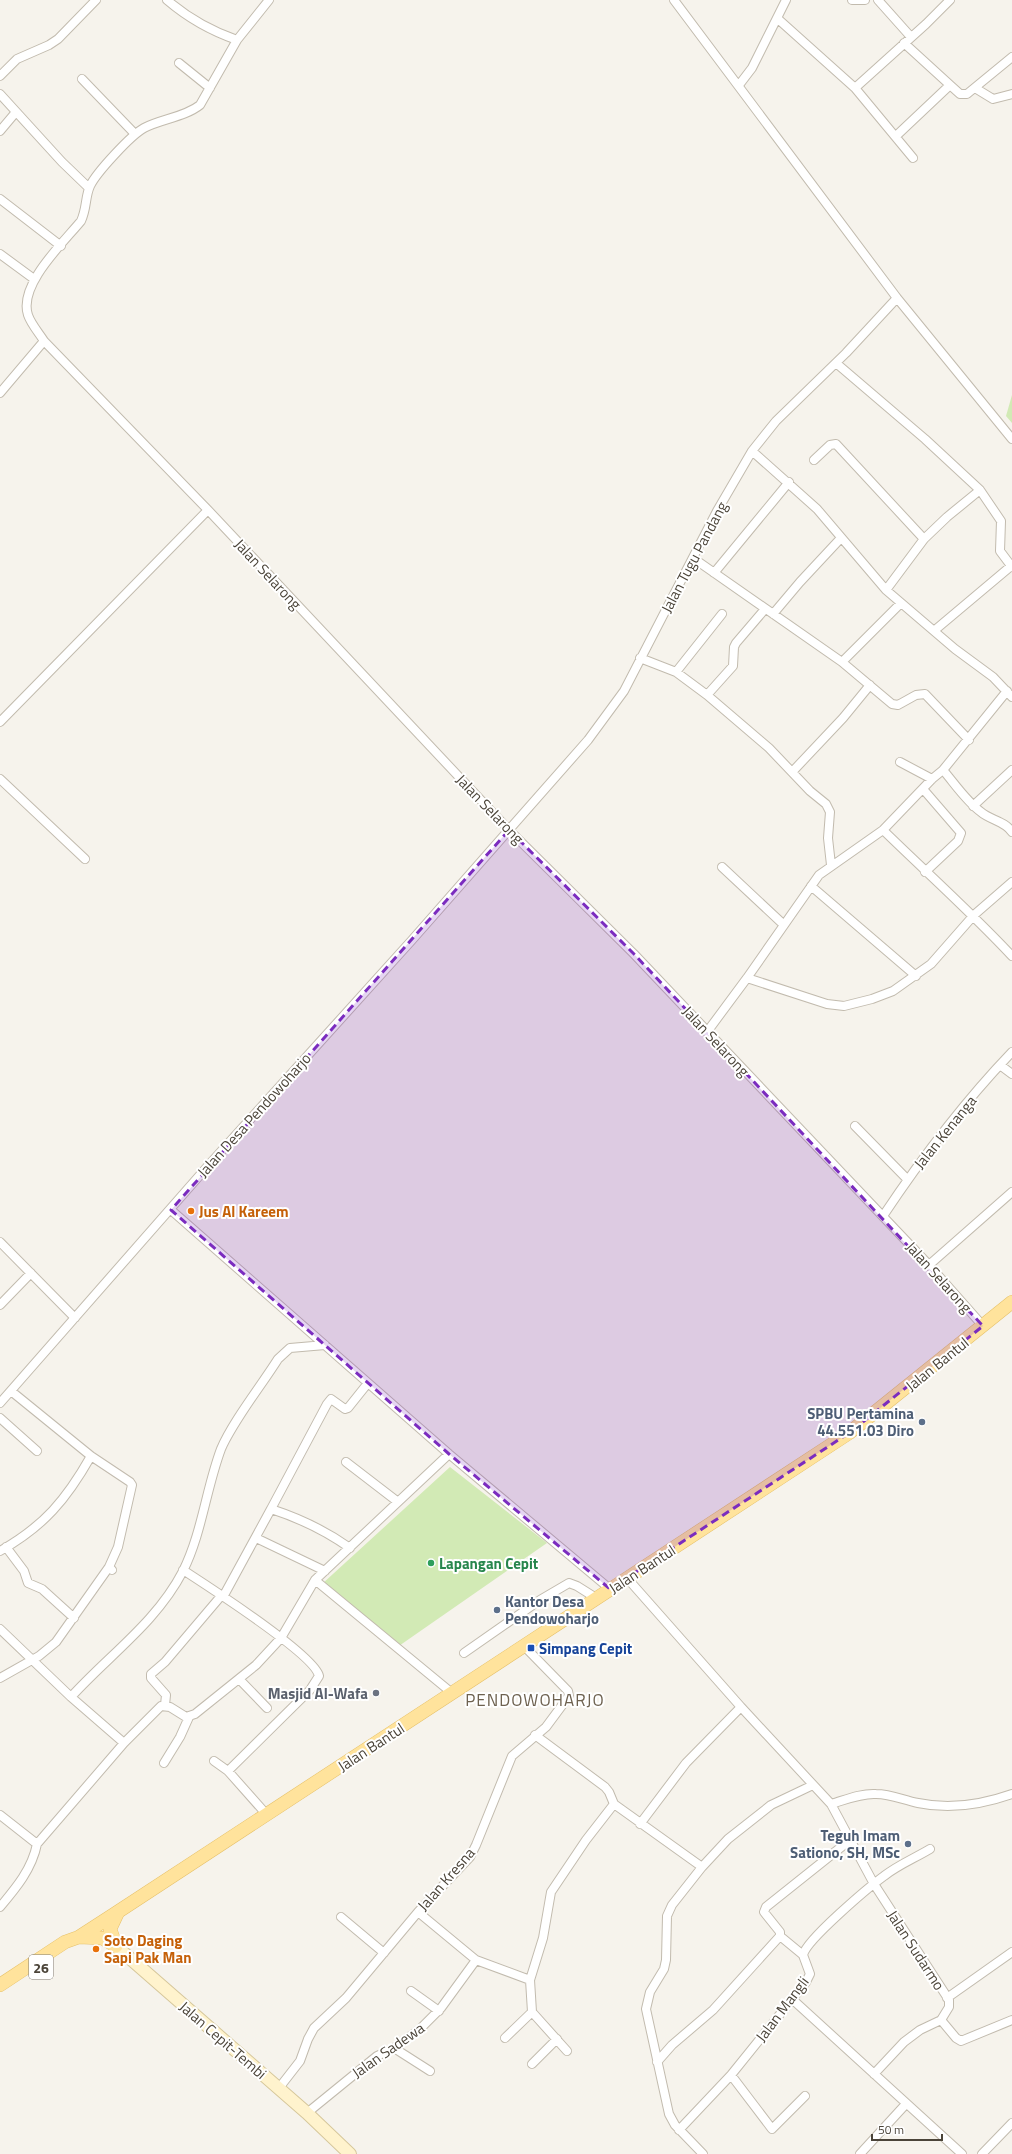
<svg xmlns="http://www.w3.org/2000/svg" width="1012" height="2154" viewBox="0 0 1012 2154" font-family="'Titillium Web',sans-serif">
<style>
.green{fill:#d2eab5}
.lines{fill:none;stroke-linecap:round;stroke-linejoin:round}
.minor-casing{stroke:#c2bbae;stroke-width:10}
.secondary-casing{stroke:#d6c79b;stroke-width:14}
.primary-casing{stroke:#e6c16a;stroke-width:14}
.minor{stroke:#fff;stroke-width:8}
.secondary{stroke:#fff3cd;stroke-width:12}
.primary{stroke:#ffe39c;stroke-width:13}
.marked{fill:#7b2cbf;fill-opacity:0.2;stroke:#7b2cbf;stroke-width:3;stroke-dasharray:8 5;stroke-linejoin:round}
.food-dot{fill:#e8710a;stroke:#fff;stroke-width:1.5}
.service-dot{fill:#5c6f8a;stroke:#fff;stroke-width:1.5}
.leisure-dot{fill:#2e9e5b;stroke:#fff;stroke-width:1.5}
.transit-dot{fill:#1a4fb4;stroke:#fff;stroke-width:1.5}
.worship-dot{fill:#6b7280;stroke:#fff;stroke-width:1.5}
.labels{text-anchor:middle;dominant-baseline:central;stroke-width:4;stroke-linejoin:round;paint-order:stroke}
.shield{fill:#fff;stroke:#817c74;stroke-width:1}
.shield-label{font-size:14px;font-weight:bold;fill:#4b4439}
.street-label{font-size:15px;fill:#4b4439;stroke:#fff}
.food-label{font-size:15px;font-weight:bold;fill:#c56008;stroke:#fff;text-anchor:start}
.service-label{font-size:15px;font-weight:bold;fill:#4e5e75;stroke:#fff;text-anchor:end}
.leisure-label{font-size:15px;font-weight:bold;fill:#27864d;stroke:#fff;text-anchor:start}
.transit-label{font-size:15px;font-weight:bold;fill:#164399;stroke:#fff;text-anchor:start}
.worship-label{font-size:15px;font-weight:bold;fill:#5b616d;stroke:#fff;text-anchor:end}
.quarter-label{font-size:17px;letter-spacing:1px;fill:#6e6250;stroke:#fff}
</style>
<rect width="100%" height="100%" fill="#f6f3ec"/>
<path class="green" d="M 1012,395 L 1012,423 L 1006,416 Z
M 450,1467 L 547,1543 L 396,1648 L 322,1584 Z"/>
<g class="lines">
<defs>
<path id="minor" d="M 167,0 C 188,18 211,31 237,40
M 674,0 L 897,298 L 1012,439
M 852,0 L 865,0
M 878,0 L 911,37
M 778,19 L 855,88 L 926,24 L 950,0
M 904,43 L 950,85
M 179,63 L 210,88
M 0,76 L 17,59 L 49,45 L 58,39 L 96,0
M 82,79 L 135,134
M 739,85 L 752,68 L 786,0
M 855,88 L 913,158
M 975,88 L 993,99 L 1012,94
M 0,94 L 62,162 L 89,188
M 0,131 L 16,112
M 896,136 L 950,85 L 960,94 L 967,94 L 1012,57
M 0,199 L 61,246
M 0,254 L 34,279
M 44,341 C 39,333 31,324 28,315 C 18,285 63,243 81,221 C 87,208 85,197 90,186 C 96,173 131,135 144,128 C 161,119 185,117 200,105 L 237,40 L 269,0
M 836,363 L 925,439 L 980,490 L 1001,521 L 1000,551 L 1012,567
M 0,393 L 44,341 L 208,510 L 509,830 L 634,954 L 929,1265 L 983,1326
M 752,451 L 817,509 L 886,590 L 955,649 L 993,677 L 1012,697
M 814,460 L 830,445 L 836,444 L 924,539
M 693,558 L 842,662 L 892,704 L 898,705 L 916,695 L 925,694 L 969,740
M 714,573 L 789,482
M 886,590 L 924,539 L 947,517 L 980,490
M 773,614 L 800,582 L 841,538
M 935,630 L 1011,566
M 640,658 L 676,672 L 707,695 L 769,748 L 810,791 L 826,804 L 830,812 L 828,838 L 831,865
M 842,662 L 901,603
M 676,672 L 722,614
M 707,695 L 733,666 L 734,647 L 736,643 L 765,609
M 0,722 L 208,510
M 900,762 L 932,779
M 943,770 C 955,784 966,801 981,812 C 990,820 1005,821 1012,832
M 793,771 L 843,718 L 870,685
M 0,779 L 85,859
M 923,789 L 961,833 L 958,841 L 925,872
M 973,806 L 1012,770
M 883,830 C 926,872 971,912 1012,956
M 722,867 L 784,925
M 811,886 L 916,976
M 747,978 L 827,1004 L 844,1006 L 872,999 L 893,991 L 931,964 L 974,915 L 1012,882
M 707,1032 L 747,978 L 819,875 L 883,830 L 932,779 L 943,770 L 1007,691
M 1000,1065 L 1012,1074
M 855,1126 L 907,1179
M 171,1210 L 449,1454 L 610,1589
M 883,1216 C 921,1159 964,1102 1012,1052
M 0,1242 L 75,1318
M 929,1265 L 1012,1192
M 0,1305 L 31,1273
M 11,1391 L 91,1456 L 130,1482 L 132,1485 L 118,1547 L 109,1567 L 112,1570
M 0,1403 L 207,1167 L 412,940 L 588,740 L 624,691 L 717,511 L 752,451 L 776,421 L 846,353 L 897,298
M 0,1418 L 37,1451
M 346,1462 L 398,1502
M 271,1509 L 327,1404 L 331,1399 L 345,1409 L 348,1408 L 368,1383
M 256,1538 L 325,1571
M 6,1547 L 24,1571 L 28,1583 L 42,1589 L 74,1618
M 0,1551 C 44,1526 66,1500 91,1456
M 183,1570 C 206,1585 315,1655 319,1676 L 310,1690 L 228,1771
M 627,1578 L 741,1707 L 831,1804 L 874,1884 L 949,2000 L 949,2007 L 941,2020 L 920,2030 L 904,2042 L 874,2074
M 315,1580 L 452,1693
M 223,1597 L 271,1509 C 299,1518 326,1531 350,1548
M 0,1629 L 71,1697 L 124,1743
M 464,1653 L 540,1600 L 569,1583 L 577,1586 L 596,1598
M 0,1678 L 39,1656 L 56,1642 L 109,1567
M 239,1679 L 267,1708
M 71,1697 C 109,1655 156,1623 183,1571 C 202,1533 206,1489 221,1449 C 233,1421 261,1386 278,1359 L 290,1348 L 325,1345
M 165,1705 L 166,1695 L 151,1678 L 151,1674 L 165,1662 L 221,1596
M 535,1735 L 605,1787 L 609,1792 L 614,1804
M 214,1761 L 228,1771 L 267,1815
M 164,1763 L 180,1737 L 189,1717
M 614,1804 L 702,1867
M 831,1804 C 845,1800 861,1793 876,1794 C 891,1794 903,1800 918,1803 C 951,1810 981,1805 1012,1794
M 0,1815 L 37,1844
M 640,1824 L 686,1763 L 741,1707
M 0,1907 C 16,1888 32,1869 37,1844 L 124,1743 L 161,1706 L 170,1707 L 186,1717 L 195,1714 L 256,1665 L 281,1638 L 315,1580 L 449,1454
M 418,1912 L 476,1960 L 530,1980
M 341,1917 L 384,1953
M 780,1936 L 803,1955
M 411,1991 L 439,2011
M 947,1998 L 1012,1952
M 792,1999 L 962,2154
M 941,2020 L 956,2038 L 961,2041 L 1012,2020
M 505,2038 L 532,2012
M 394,2048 L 430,2071
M 567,2051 L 532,2012 L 530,1980 L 543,1938 L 551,1892 L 586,1840 L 614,1804
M 657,2062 L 672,2045 L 713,2010 L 780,1936 L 780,1932 L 764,1912 L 766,1907 L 850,1840
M 532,2064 L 557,2039
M 731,2075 L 772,2129 L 805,2096
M 279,2088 L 300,2061 L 308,2039 L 314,2028 L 346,1998 L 418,1912 L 470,1857 L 476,1845 L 512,1756 L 546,1727 L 569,1696 L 568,1691 L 523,1645
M 307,2113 L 377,2056 L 394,2048 L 420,2029 L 441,2008 L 476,1960
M 679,2130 L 731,2075 L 806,1982 L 810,1974 L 803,1955 C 806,1940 869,1887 884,1876 C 898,1865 915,1858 930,1849
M 703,2154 L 675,2125 L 669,2114 L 646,2009 L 650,1992 L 664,1969 L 666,1960 L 667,1916 L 672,1905 L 702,1867 L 728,1839 L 771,1805 L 813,1785
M 860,2154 L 905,2105
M 982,2154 L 1012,2123"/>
<path id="secondary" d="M 109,1940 L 307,2113 L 350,2154"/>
<path id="primary" d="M 79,1937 L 102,1938 L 116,1946
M 116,1946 L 110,1929 L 118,1912
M 0,1985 L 65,1942 L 79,1937 L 113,1915 L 849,1433 L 1012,1302"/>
</defs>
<use href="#minor" class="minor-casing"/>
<use href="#secondary" class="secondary-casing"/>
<use href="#primary" class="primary-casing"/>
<use href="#minor" class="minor"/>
<use href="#secondary" class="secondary"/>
<use href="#primary" class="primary"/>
</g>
<path class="marked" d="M 509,830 L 634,954 L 983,1326 L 849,1433 L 610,1589 L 449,1454 L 171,1210 Z"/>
<g class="food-dot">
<circle cx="191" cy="1211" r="4"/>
<circle cx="96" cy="1949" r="4"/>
</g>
<g class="service-dot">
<circle cx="922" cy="1422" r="4"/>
<circle cx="497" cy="1610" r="4"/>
<circle cx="908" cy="1844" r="4"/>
</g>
<circle class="leisure-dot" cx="431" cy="1563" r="4"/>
<rect class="transit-dot" x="527" y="1644" width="8" height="8" rx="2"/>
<circle class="worship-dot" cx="376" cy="1693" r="4"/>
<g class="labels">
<rect class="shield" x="29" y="1955" width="24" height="24" rx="3"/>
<g class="shield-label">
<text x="41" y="1967">26</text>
</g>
<g class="street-label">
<text transform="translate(694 557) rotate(-62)">Jalan Tugu Pandang</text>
<text transform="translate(268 574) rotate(47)">Jalan Selarong</text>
<text transform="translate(490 809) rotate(46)">Jalan Selarong</text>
<text transform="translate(716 1041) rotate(47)">Jalan Selarong</text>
<text transform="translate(254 1115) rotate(-48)">Jalan Desa Pendowoharjo</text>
<text transform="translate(945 1132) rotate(-51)">Jalan Kenanga</text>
<text transform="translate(939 1277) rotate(48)">Jalan Selarong</text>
<text transform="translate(937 1364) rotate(-39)">Jalan Bantul</text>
<text transform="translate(642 1569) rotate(-33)">Jalan Bantul</text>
<text transform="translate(371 1747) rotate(-33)">Jalan Bantul</text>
<text transform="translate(446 1879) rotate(-49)">Jalan Kresna</text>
<text transform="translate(916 1950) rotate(57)">Jalan Sudarmo</text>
<text transform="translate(782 2009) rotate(-53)">Jalan Mangli</text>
<text transform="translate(223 2040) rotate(41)">Jalan Cepit-Tembi</text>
<text transform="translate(388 2050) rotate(-35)">Jalan Sadewa</text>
</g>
<g class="food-label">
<text x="199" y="1211">Jus Al Kareem</text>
<text x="104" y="1940">Soto Daging<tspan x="104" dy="17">Sapi Pak Man</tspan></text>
</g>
<g class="service-label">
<text x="914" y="1413">SPBU Pertamina<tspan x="914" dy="17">44.551.03 Diro</tspan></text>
<text x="505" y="1601" text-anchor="start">Kantor Desa<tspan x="505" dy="17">Pendowoharjo</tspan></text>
<text x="900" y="1835">Teguh Imam<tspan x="900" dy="17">Sationo, SH, MSc</tspan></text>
</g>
<g class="leisure-label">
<text x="439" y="1563">Lapangan Cepit</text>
</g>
<g class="transit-label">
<text x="539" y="1648">Simpang Cepit</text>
</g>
<g class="worship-label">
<text x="368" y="1693">Masjid Al-Wafa</text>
</g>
<g class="quarter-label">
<text x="535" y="1700">PENDOWOHARJO</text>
</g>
</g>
<path d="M872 2134v6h70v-6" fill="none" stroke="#4b4439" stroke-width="2"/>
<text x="878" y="2134" font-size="12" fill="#4b4439" stroke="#ffffff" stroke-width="3" paint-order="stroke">50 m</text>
</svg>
